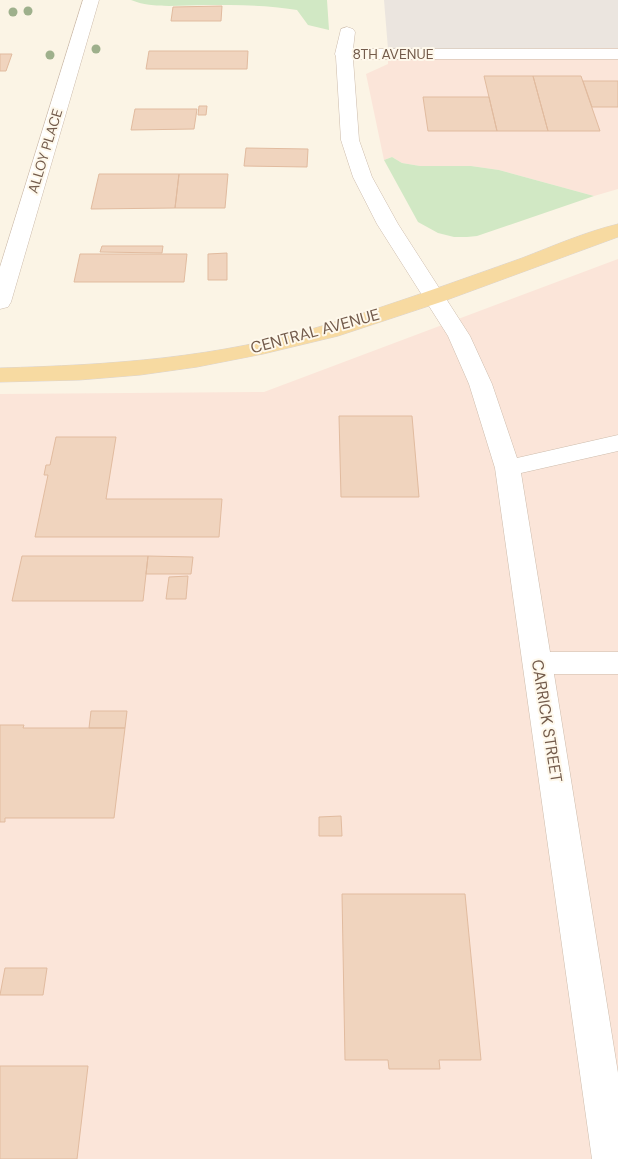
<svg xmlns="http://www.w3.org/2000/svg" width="618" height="1159" viewBox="0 0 618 1159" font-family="'DM Sans',sans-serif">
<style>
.commercial{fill:#fbe5d9}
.industrial{fill:#ebe5df}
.green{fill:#d1e8c4}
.building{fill:#f0d4be;stroke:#e1bb9f}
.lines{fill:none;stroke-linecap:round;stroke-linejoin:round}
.minor-casing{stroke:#cdbcac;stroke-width:1}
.major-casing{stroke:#dbd4d0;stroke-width:1}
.minor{fill:#fff;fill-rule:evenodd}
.major{fill:#f7daa1;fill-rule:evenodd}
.tree{fill:#9eb08c}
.labels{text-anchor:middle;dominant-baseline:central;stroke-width:4;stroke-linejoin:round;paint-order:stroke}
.far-street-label{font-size:14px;fill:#735b4b;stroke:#fef8eb}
.street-label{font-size:16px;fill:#735b4b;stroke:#fef8eb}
</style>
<rect width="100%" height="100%" fill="#fbf4e5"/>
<path class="commercial" d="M 618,48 L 618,189 L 594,196 L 499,170 L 471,166 L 420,166 L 402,163 L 392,157 L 384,160 L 366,74 L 388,64 L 388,49 Z
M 618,259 L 618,1159 L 0,1159 L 0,394 L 264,392 Z"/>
<path class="industrial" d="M 384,0 L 618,0 L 618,48 L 388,49 Z"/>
<path class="green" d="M 131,0 L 327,0 L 329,30 L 308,25 L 297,10 C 266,5 236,5 204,5 C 181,5 152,9 131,0 Z
M 392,157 L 402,163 L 420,166 L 471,166 L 499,170 L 594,196 L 477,236 L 467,237 L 454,237 L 438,233 L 418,222 L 384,160 Z"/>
<path class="building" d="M 222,6 L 221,21 L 171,21 L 173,7 Z
M 149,51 L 248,51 L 247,69 L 146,69 Z
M 0,54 L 12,54 L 6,71 L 0,71 Z
M 484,76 L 533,76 L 548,131 L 497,131 Z
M 533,76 L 581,76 L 600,131 L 548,131 Z
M 583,81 L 618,81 L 618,107 L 592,107 Z
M 423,97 L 489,97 L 497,131 L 428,131 Z
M 199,106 L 207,106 L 206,115 L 198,115 Z
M 135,109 L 197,109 L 194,129 L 131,130 Z
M 246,148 L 308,149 L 307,167 L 244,166 Z
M 99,174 L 179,174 L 175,208 L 91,209 Z
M 179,174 L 228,174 L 225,208 L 175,208 Z
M 102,246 L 163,246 L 162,253 L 100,252 Z
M 227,253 L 227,280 L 208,280 L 208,254 Z
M 80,254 L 187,254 L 184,282 L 74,282 Z
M 339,416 L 412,416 L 419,497 L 341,497 Z
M 56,437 L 116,437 L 106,499 L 222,499 L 219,537 L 35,537 L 48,475 L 44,475 L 46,465 L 50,465 Z
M 22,556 L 148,556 L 143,601 L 12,601 Z
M 148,556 L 193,557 L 191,574 L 146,574 Z
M 188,576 L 186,599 L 166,599 L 169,577 Z
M 91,711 L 127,711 L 125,728 L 89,728 Z
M 0,725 L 24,725 L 23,728 L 125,728 L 114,818 L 5,818 L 5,822 L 0,822 Z
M 341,816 L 342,836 L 319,836 L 319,817 Z
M 342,894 L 465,894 L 481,1060 L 439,1060 L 440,1069 L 389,1069 L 388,1060 L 345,1060 Z
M 5,968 L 47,968 L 43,995 L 0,995 Z
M 0,1066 L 88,1066 L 77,1159 L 0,1159 Z"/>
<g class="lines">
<defs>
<path id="minor" d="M 83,0 L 99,0 L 11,302 L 8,307 L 0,309 L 0,267 Z
M 347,27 L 353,29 L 355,32 L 353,49 L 618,49 L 618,59 L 353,59 L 359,140 L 372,177 L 398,224 L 470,336 L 492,384 L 517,458 L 618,435 L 618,451 L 521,473 L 550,652 L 618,652 L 618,674 L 554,674 L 618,1073 L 618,1159 L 592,1159 L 495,468 L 469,384 L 448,336 L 377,224 L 353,177 L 341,140 L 336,57 L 335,54 L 341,29 Z"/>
<path id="major" d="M 618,224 L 618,237 L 444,301 L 338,336 L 263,354 L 197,367 L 140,375 L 79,380 L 0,382 L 0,368 C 109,365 220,358 325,325 C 391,305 457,281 522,258 C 553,246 585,232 618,224 Z"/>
</defs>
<use href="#minor" class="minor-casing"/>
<use href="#major" class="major-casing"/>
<use href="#minor" class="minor"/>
<use href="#major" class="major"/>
</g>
<g class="tree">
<circle cx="28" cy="11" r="4.5"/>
<circle cx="13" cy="12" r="4.5"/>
<circle cx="96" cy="49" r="4.5"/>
<circle cx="50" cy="55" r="4.5"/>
</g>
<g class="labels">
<g class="far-street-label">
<text x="393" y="54">8TH AVENUE</text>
<text transform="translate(45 151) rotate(-73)">ALLOY PLACE</text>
</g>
<g class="street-label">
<text transform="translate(315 331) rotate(-15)">CENTRAL AVENUE</text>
<text transform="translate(547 721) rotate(81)">CARRICK STREET</text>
</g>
</g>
</svg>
